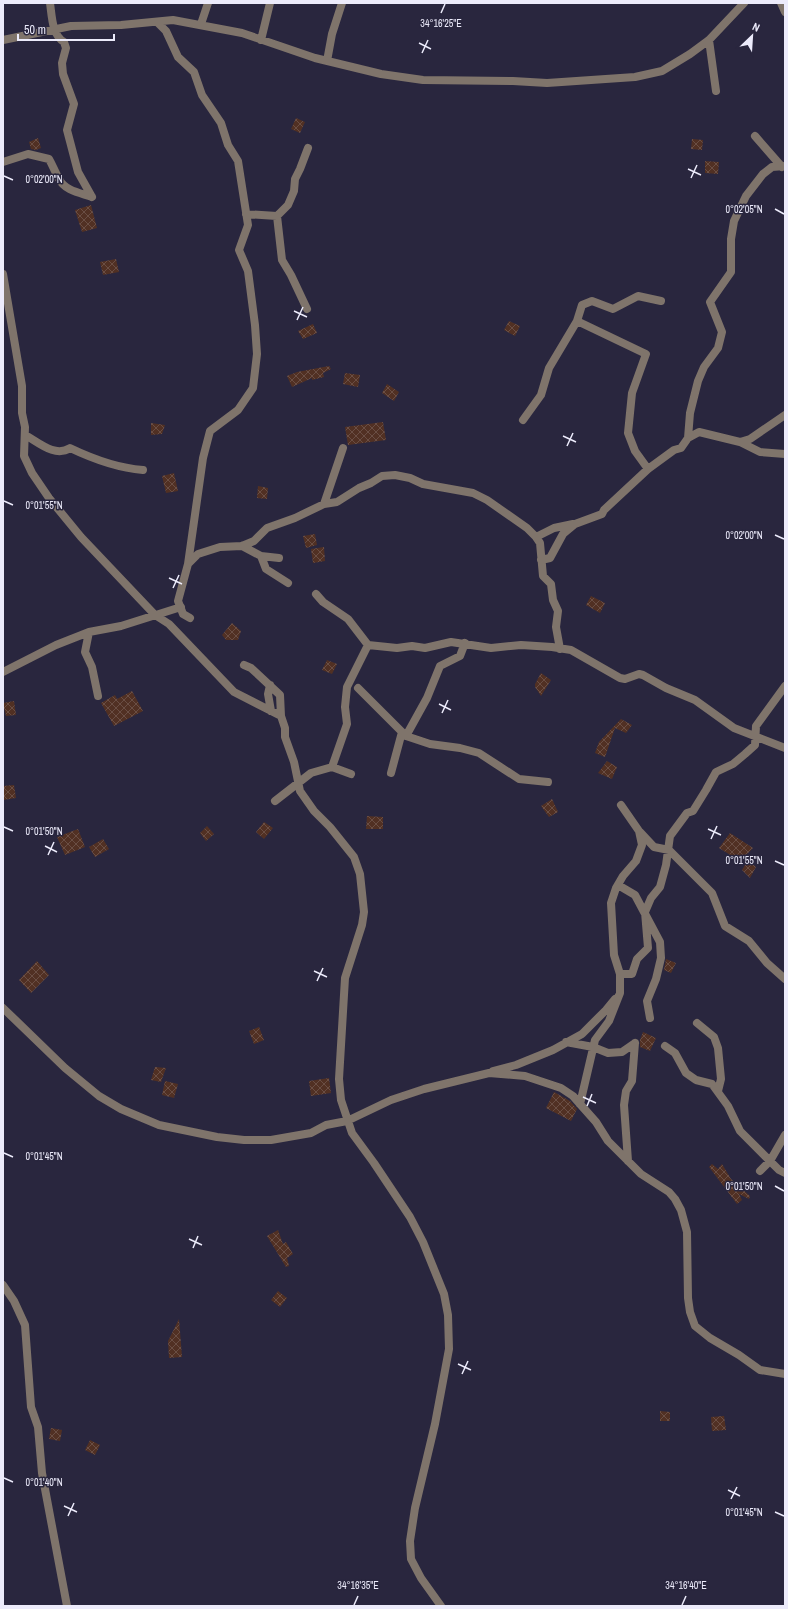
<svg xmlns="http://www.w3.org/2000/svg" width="788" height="1609" viewBox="0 0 788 1609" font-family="'Archivo Narrow',sans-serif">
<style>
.building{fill:url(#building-cross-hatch)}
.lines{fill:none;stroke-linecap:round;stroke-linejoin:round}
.street{stroke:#7f746b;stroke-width:8}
.ticks{fill:none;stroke:#ecebfb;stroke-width:1.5}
.ticks-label{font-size:10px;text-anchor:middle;fill:#ecebfb;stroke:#29263e;stroke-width:3;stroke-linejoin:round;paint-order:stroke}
</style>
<defs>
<pattern id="building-cross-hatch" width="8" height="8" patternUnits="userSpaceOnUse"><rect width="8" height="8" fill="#513023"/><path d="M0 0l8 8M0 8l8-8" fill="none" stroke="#6a4e44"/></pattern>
</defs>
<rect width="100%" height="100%" fill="#29263e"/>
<path class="building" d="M 296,118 L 305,122 L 300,133 L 291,129 Z
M 38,138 L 41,148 L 36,150 L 31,149 L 29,142 Z
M 692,139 L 703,140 L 702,150 L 691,149 Z
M 705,161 L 719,162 L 718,174 L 705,173 Z
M 91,205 L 97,228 L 82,232 L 75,210 Z
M 116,259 L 119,272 L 103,275 L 100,262 Z
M 509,321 L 520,326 L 515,336 L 504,330 Z
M 313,324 L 317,333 L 303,339 L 298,331 Z
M 329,366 L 331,369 L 323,373 L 324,377 L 312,380 L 312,378 L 292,387 L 287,376 L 297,372 Z
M 345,373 L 360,375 L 358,387 L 343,384 Z
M 387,384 L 399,392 L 394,401 L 382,393 Z
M 383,422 L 386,440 L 348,445 L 345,427 Z
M 151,423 L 165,425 L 162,434 L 151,435 Z
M 174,473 L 178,491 L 166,493 L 162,476 Z
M 258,486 L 268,488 L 267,499 L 257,498 Z
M 315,534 L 317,545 L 306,548 L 303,536 Z
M 324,547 L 325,561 L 313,563 L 311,549 Z
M 591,596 L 605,603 L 600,613 L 586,605 Z
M 232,623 L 241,631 L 238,640 L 226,640 L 222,635 Z
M 327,660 L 337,664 L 332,674 L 322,670 Z
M 541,673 L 551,680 L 541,696 L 535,687 L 535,684 Z
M 132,691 L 143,711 L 114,726 L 101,703 L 115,695 L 117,699 Z
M 14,701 L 16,715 L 6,716 L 3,703 Z
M 621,719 L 632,725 L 626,733 L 615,728 L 605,757 L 595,753 L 599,742 Z
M 607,761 L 617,767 L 612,779 L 598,773 Z
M 14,785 L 16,798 L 3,800 L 3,786 Z
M 552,799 L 558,812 L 549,817 L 541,806 Z
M 367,816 L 383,817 L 383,829 L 366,829 Z
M 264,822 L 273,828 L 264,839 L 256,832 Z
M 207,826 L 214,834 L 206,841 L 200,833 Z
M 78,829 L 85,847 L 65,855 L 57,837 Z
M 730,833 L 753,848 L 740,861 L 719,848 Z
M 103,839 L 109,849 L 95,857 L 89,847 Z
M 748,860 L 756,867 L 750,878 L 742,870 Z
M 666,959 L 676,963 L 671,973 L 664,970 Z
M 37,961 L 49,975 L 31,993 L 19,980 Z
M 259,1027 L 264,1040 L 254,1044 L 249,1031 Z
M 643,1032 L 656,1038 L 650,1051 L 640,1047 L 640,1040 Z
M 155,1067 L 166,1068 L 161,1082 L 151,1080 Z
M 329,1078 L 331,1093 L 311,1096 L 309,1081 Z
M 165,1081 L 178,1084 L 174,1098 L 162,1095 Z
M 554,1092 L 570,1101 L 577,1109 L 571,1121 L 546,1108 Z
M 712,1164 L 718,1169 L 722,1164 L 731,1179 L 750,1196 L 749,1199 L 739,1194 L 742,1200 L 737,1204 L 709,1167 Z
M 278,1230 L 283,1244 L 286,1242 L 293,1254 L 287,1258 L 289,1266 L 286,1267 L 267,1236 Z
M 278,1291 L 287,1298 L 280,1307 L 271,1300 Z
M 179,1319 L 182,1357 L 169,1358 L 168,1341 Z
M 660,1411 L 670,1412 L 670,1421 L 660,1421 Z
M 724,1416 L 726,1430 L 712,1431 L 711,1417 Z
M 51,1428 L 62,1430 L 60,1441 L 49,1439 Z
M 90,1440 L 100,1445 L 95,1455 L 85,1450 Z"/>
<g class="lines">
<path class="street" d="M 50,3 C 52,17 52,35 64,42 L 66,48 L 62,63 L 63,74 L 74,104 L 67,130 L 78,172 L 92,197
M 781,3 L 785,12
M 157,22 L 166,31 L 178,57 L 194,72 L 202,95 L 221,123 L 228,145 L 238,161 L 248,225 L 239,250 L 248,271 L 255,325 L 257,354 L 253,388 L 238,410 L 210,431 L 203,458 L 188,564
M 201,24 L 208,3
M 3,40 L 71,26 L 121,25 L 173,20 L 242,33 L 315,58 L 381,74 L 423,80 L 513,81 L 547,83 L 635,77 L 662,71 L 690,54 L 709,40 L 744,3
M 261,40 L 270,3
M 709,40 L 716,91
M 327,61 L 332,34 L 342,3
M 755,136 L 782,167
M 3,162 L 28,154 L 49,159 C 53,166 55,172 59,179 C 65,191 81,193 92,197
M 246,214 L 277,216 L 288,205 L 294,191 L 295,179 L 300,169 L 308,148
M 277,216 L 282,260 L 291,275 L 307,309
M 3,274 L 22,386 L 22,413 L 25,427 L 24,456 L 32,473 L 49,498 L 81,537 L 155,615 L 169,624 L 234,692 L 281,716 L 285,728 L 285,737 L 294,762 L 300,791 L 314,811 L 330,827 L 354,857 L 360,874 L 364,912 L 362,925 L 345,978 L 339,1079 L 341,1100 L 352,1133 L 374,1163 L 410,1217 L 423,1242 L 444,1294 L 448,1315 L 449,1349 L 435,1424 L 415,1508 L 410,1541 L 411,1559 L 421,1578 L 441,1606
M 523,420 L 541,395 L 549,368 L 577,321
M 25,435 C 38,442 55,458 70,448 C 93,459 117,468 143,470
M 688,438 L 699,432 L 740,442 L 750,439 L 785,415
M 740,442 L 760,452 L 785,454
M 648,469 L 635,451 L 628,433 L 632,393 L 646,354 L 577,321 L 582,305 L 592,301 L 613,309 L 638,296 L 661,301
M 324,504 L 343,448
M 536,537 L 554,528 L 573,524
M 242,546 L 261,556 L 279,558
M 261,556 L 266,569 L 288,583
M 541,560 L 550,558 L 563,534 L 575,524 L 602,514 L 604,510 L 648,469 L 674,450 L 681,448 L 688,438 L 690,413 L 698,381 L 704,367 L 718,348 L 722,332 L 710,302 L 731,272 L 731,239 L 734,221 L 746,196 L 763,174 L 772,167 L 785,166
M 190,618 L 183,614 L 178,601 L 188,564 L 198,554 L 220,547 L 242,546 L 254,541 L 267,528 L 295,518 L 324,504 L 337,502 L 359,488 L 371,483 L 382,476 L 395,475 L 410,478 L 423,484 L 473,493 L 487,500 L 527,528 L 536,537 L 540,543 L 543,576 L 551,584 L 553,600 L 558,611 L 556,627 L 560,649
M 89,632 L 85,652 L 92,667 L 98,696
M 368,645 L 397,648 L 412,646 L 425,648 L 451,642 L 491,648 L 521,645 L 552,647 L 571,650 L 620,678 L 625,679 L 639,674 L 643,675 L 666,688 L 695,700 L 734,728 L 785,748
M 244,665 L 251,668 L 280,695 L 281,716
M 3,672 L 56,645 L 89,632 L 121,626 L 181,607
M 270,685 L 268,694 L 271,711
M 358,688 L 406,736 L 430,744 L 460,748 L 479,753 L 519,779 L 548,782
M 406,736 L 427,698 L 440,666 L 460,656 L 465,643
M 332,767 L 351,774
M 391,773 L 402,732
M 275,801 L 311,773 L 332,767 L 347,724 L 345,707 L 347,687 L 368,645 L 348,619 L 323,602 L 316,594
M 640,832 L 654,847 L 669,850 L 712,893 L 725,926 L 749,941 L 767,963 L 785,979
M 618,885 L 635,895 L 660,942 L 661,958 L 656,979 L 647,1001 L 650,1018
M 620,974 L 632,974 L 637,959 L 648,948 L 645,912 L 651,898 L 660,887 L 666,865 L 670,836 L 687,813 L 693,811 L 706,790 L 716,772 L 733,764 L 745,754 L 755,745 L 756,726 L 785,686
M 3,1008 L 65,1068 L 99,1096 L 121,1109 L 159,1125 L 217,1137 L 244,1140 L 271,1140 L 311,1133 L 326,1125 L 347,1121 L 391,1100 L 424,1089 L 489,1073 L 525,1076 L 561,1088 L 573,1096 L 580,1104 L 596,1122 L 608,1141 L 641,1174 L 669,1192 L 675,1199 L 681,1210 L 687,1232 L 688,1298 L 690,1312 L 695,1326 L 710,1338 L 739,1355 L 760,1370 L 785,1374
M 697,1023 L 714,1037 L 718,1048 L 721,1079 L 718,1091
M 566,1042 L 593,1047 L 608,1053 L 622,1052 L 635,1043
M 665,1046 L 675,1053 L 686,1073 L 696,1080 L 712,1084 L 728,1106 L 740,1131 L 779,1170 L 785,1173
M 493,1071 L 516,1065 L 553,1050 L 582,1034 L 606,1010 L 615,999
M 580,1104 L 595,1040 L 609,1021 L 620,993 L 620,974 L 614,955 L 611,903 L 616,888 L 623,876 L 636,861 L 642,845 L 639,831 L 621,805
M 628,1161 L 624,1105 L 626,1091 L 632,1081 L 635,1043
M 760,1171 L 770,1161 L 785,1135
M 3,1285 L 14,1301 L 25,1325 L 31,1407 L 38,1427 L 42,1473 L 67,1606"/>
</g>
<path class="ticks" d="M 441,13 L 445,4M 419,43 L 431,49M 422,53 L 428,40M 688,169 L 701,175M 4,176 L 13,180M 691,178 L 697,165M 775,209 L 784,214M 294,311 L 307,317M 297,320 L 303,307M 563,436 L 576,442M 567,446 L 573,433M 4,501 L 13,505M 775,535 L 784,539M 169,578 L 182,584M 173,588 L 179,575M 439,704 L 451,710M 442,713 L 448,700M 4,827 L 13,831M 708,829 L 721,835M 711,839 L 717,826M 45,846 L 57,852M 48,855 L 54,842M 775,861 L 784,865M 314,971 L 327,977M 317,981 L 323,968M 583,1097 L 596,1103M 587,1106 L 592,1094M 4,1153 L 13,1157M 775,1186 L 784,1191M 189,1239 L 202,1245M 193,1248 L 198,1236M 458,1364 L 471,1370M 462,1374 L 468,1361M 4,1478 L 13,1482M 728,1490 L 740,1496M 731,1499 L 737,1487M 64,1506 L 77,1512M 775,1512 L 784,1516M 68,1516 L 74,1503M 354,1605 L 358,1596M 682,1605 L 686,1596"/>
<g class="ticks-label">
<text x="441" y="27">34°16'25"E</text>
<text x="44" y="183">0°02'00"N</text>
<text x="744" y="213">0°02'05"N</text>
<text x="44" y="509">0°01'55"N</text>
<text x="744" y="539">0°02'00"N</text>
<text x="44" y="835">0°01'50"N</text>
<text x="744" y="864">0°01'55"N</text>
<text x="44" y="1160">0°01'45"N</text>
<text x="744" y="1190">0°01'50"N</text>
<text x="44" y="1486">0°01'40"N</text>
<text x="744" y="1516">0°01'45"N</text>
<text x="358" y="1589">34°16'35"E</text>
<text x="686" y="1589">34°16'40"E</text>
</g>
<rect width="788" height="1609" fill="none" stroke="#ecebfb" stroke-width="8"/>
<g transform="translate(752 36) rotate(25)" stroke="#29263e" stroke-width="3" paint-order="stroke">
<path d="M0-3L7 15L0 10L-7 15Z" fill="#ecebfb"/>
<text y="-6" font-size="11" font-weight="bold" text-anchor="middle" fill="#ecebfb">N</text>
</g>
<path d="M18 34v6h96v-6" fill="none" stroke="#ecebfb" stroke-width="2"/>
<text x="24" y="34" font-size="12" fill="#ecebfb" stroke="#29263e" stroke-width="3" paint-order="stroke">50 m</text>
</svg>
